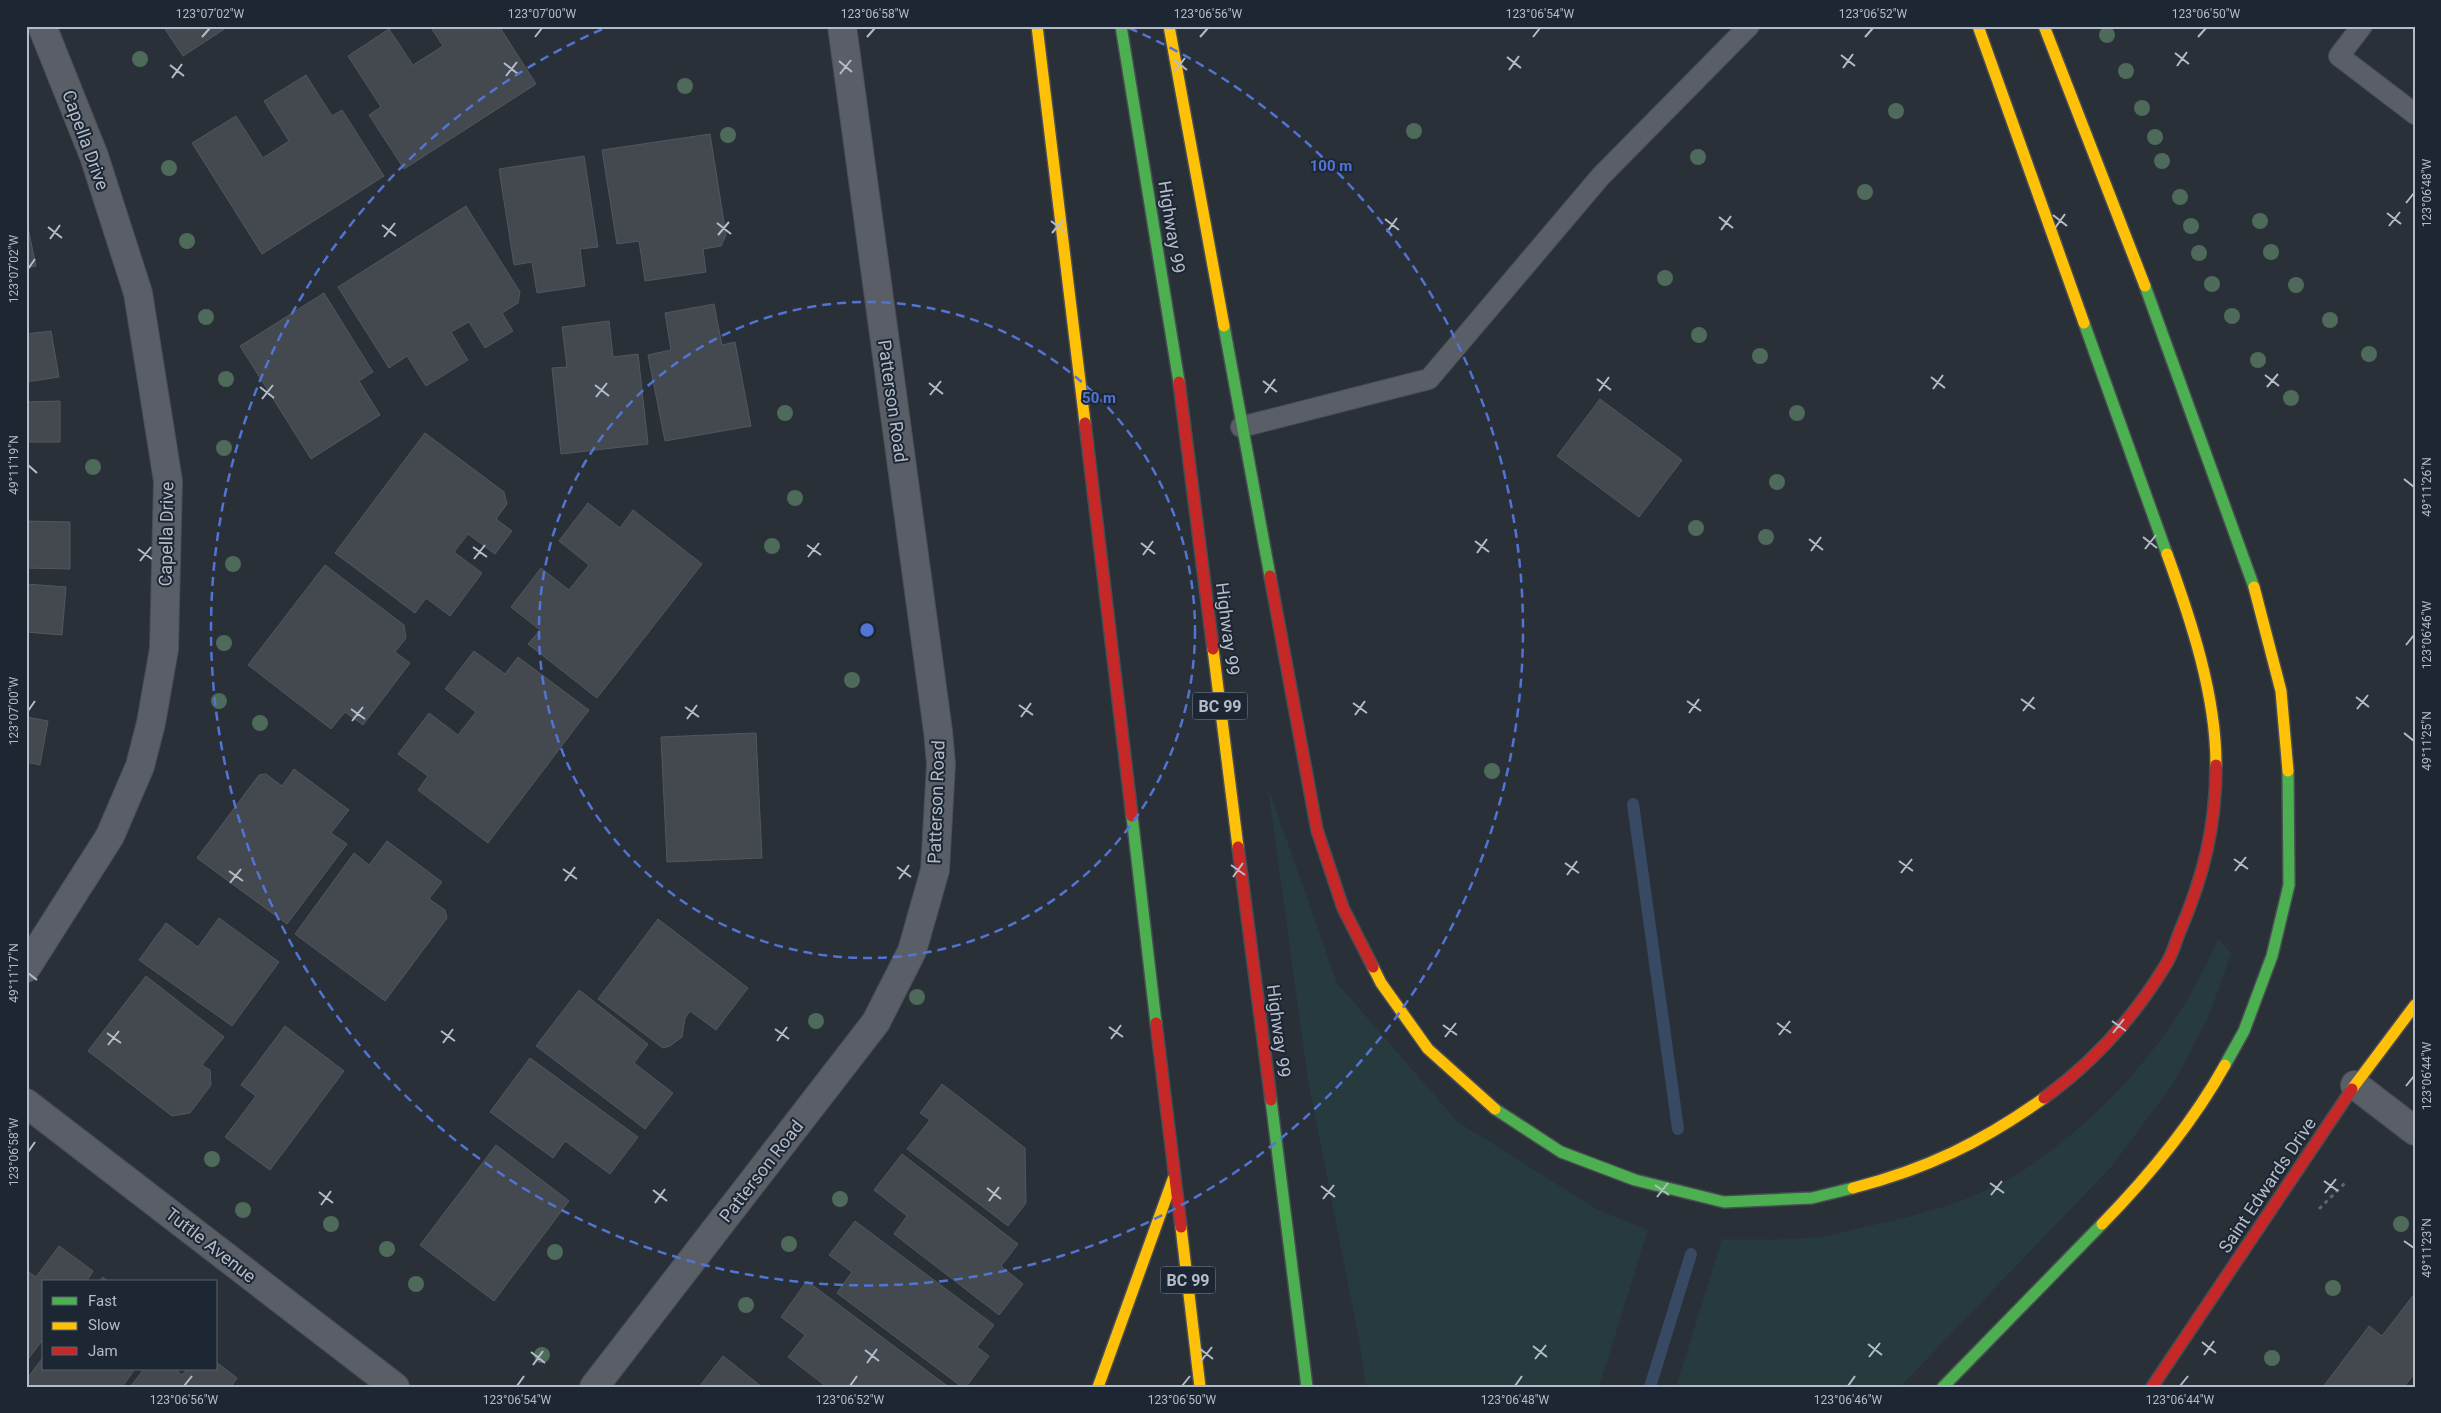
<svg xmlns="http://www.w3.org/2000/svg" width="2441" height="1413" viewBox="0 0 2441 1413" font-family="Roboto,sans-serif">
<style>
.green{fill:#273a3e}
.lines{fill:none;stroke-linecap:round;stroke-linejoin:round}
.stream{stroke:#384963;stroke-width:12}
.building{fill:#444950;stroke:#52575f}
.lane-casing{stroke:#484c53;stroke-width:22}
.street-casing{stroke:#484c53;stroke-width:30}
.fast-casing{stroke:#484c53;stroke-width:14}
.slow-casing{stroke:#484c53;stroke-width:14}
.jam-casing{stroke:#484c53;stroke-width:14}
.path{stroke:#5d636a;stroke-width:3;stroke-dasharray:4 4;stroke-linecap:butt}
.lane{stroke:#5a5e66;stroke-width:20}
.street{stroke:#5a5e66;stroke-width:28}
.fast{stroke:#4caf50;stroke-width:11}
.slow{stroke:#ffc107;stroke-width:11}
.jam{stroke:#c62828;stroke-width:11}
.tree{fill:#4e6a5a}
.ticks{fill:none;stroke:#b4bcc9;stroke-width:2}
.ring{fill:none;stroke:#5274d3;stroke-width:2.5;stroke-dasharray:9 6}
.labels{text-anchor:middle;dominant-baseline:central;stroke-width:4;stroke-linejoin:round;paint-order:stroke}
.shield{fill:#1d2633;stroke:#878f9c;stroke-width:1}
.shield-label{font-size:16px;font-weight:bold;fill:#b4bcc9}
.street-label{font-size:18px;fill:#b4bcc9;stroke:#1d2633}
.centre{fill:#5274d3;stroke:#1d2633;stroke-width:2.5}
.ring-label{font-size:15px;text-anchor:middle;font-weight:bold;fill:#5274d3;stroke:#1d2633;stroke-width:4;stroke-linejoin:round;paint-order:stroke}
.neatline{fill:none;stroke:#b4bcc9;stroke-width:2}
.ticks-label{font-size:12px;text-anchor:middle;fill:#b4bcc9}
</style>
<rect width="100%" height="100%" fill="#2a3038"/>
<path class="green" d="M 1268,787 L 1337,983 L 1458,1122 L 1598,1210 L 1648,1230 L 1599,1387 L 1366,1387 L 1360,1345 L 1308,1080 Z
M 2218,939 L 2231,953 L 2209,1016 L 2173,1084 L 2112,1166 L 1900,1387 L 1676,1387 L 1722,1239 C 1754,1240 1788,1240 1820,1237 C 1835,1235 1850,1230 1864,1227 C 1920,1215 1982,1199 2030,1166 C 2113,1108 2178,1032 2218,939 Z"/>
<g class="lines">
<path class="stream" d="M 1633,804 L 1678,1129
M 1650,1387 L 1691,1254"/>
</g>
<path class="building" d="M 163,26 L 229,26 L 183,56 Z
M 430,26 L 499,26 L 536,84 L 404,169 L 369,115 L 381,107 L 348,56 L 389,29 L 413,65 L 443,46 Z
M 306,75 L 332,116 L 342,110 L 384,176 L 262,254 L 192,143 L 236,116 L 263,158 L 289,141 L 264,101 Z
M 710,134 L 726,235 L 721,246 L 703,249 L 706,272 L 645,281 L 639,241 L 617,244 L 602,150 Z
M 584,156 L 598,247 L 580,249 L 585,286 L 537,293 L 532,262 L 514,265 L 499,169 Z
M 466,206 L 520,292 L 518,303 L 502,313 L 513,331 L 485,348 L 469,322 L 451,332 L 468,360 L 426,386 L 407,356 L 389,368 L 338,287 Z
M 26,218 L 36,266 L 26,268 Z
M 324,293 L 373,372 L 359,381 L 380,415 L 311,459 L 240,346 Z
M 714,304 L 722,345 L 735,342 L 751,426 L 665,441 L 648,355 L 671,350 L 665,313 Z
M 609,321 L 613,357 L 638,354 L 648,444 L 561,454 L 552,368 L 567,367 L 562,327 Z
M 51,331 L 59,377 L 26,382 L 26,334 Z
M 1600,399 L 1682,460 L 1639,517 L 1557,456 Z
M 60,401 L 60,442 L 26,442 L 26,402 Z
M 425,433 L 504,492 L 507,504 L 496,519 L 512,531 L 495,554 L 468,534 L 454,552 L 482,573 L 450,616 L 426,598 L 415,613 L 335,553 Z
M 588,503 L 620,528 L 633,510 L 702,564 L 597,698 L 528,644 L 540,630 L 511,607 L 541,568 L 569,590 L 589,565 L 559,541 Z
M 26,521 L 70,522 L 70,569 L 26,568 Z
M 325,565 L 404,625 L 406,638 L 395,652 L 410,663 L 363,725 L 345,712 L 331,729 L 248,665 Z
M 26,584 L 66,587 L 62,635 L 26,632 Z
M 474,651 L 505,674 L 518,657 L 589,710 L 488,843 L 418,790 L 428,776 L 398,754 L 429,713 L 458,735 L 476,712 L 445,689 Z
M 26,717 L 48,721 L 40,765 L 26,762 Z
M 756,733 L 762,858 L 667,862 L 661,737 Z
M 294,769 L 349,810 L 331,833 L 347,844 L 287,924 L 197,858 L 259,775 L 266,774 L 282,786 Z
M 387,841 L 442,882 L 429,899 L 445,910 L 447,918 L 385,1001 L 295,934 L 354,853 L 369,865 Z
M 219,918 L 279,962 L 232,1026 L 139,960 L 166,923 L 198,947 Z
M 658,919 L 748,988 L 716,1030 L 690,1011 L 685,1018 L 682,1037 L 670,1046 L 663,1048 L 598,999 Z
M 146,976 L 224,1037 L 202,1065 L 210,1070 L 211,1085 L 190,1113 L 172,1116 L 88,1051 Z
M 579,990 L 648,1044 L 634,1063 L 673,1093 L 645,1129 L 536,1046 Z
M 285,1026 L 344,1071 L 270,1170 L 225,1137 L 256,1096 L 241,1085 Z
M 530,1058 L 638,1137 L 610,1174 L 565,1141 L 553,1158 L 490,1112 Z
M 942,1084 L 1025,1148 L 1026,1203 L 1008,1226 L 907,1149 L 930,1120 L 920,1113 Z
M 496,1145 L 569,1201 L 494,1301 L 420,1245 Z
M 902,1154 L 1018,1244 L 1001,1266 L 1023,1284 L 999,1315 L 894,1234 L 907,1216 L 874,1190 Z
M 855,1221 L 994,1325 L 977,1347 L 989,1356 L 966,1387 L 962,1387 L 837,1293 L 852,1272 L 829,1255 Z
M 59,1246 L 93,1271 L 86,1282 L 44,1282 L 44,1338 L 26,1362 L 26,1270 L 36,1277 Z
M 103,1277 L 109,1282 L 99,1282 Z
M 807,1281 L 946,1385 L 944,1387 L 827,1387 L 788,1357 L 805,1335 L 781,1317 Z
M 2415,1293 L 2415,1373 L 2404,1387 L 2323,1387 L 2369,1326 L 2382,1336 Z
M 44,1356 L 44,1369 L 135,1369 L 122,1387 L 34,1387 L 26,1380 Z
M 723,1356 L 762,1387 L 699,1387 Z
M 216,1362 L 237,1378 L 231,1387 L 130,1387 L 144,1369 L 175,1369 L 182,1375 L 187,1369 L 216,1369 Z"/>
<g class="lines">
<defs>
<path id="lane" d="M 2362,26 L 2339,56 L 2415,114
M 1241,427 L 1429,379 L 1601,176 L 1749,26"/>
<path id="street" d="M 26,968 L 110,836 L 140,766 L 151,723 L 164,649 L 168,481 L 138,293 L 94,156 L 42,26
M 2355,1085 L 2415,1131
M 26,1103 L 395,1387
M 594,1387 L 876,1022 L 912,951 L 935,870 L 941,764 L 938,731 L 842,26"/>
<path id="fast" d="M 1121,26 L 1179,382
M 2145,286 L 2254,587
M 2084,323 L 2167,554
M 1224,326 L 1270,576
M 1132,816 L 1156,1023
M 2225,1065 L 2244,1031 L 2272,956 L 2289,885 L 2288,771
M 1271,1100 L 1307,1387
M 1495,1109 L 1561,1152 L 1635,1180 L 1724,1202 L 1812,1198 L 1853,1188
M 1943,1387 L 2102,1224"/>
<path id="slow" d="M 1037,26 L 1085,423
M 1169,26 L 1224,326
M 1978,26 L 2084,323
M 2044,26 L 2145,286
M 2167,554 C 2191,620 2216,695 2216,765
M 2254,587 L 2281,691 L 2288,771
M 1213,649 L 1238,847
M 1373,967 L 1381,983 L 1428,1049 L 1495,1109
M 2352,1089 L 2415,1005
M 1853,1188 C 1927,1169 1982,1142 2044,1098
M 2102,1224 C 2149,1176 2192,1124 2225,1065
M 1181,1227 L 1200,1387
M 1098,1387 L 1173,1179"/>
<path id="jam" d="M 1179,382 L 1213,649
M 1085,423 L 1132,816
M 1270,576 L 1317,830 L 1343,908 L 1373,967
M 1238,847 L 1271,1100
M 1156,1023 L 1181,1227
M 2044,1098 C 2092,1063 2134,1017 2165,966 C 2172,956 2175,943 2180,931 C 2204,875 2216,826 2216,765
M 2152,1387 L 2352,1089"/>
</defs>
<use href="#lane" class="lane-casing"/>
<use href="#street" class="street-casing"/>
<use href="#fast" class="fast-casing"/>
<use href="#slow" class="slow-casing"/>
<use href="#jam" class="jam-casing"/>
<path class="path" d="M 2319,1209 L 2345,1183"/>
<use href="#lane" class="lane"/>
<use href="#street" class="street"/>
<use href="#fast" class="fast"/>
<use href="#slow" class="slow"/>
<use href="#jam" class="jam"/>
</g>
<g class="tree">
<circle cx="2107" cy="35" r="8"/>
<circle cx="140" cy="59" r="8"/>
<circle cx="2126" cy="71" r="8"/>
<circle cx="685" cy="86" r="8"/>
<circle cx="2142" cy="108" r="8"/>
<circle cx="1896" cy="111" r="8"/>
<circle cx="1414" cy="131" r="8"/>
<circle cx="728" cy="135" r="8"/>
<circle cx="2155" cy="137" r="8"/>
<circle cx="1698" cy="157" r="8"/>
<circle cx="2162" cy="161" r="8"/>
<circle cx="169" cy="168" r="8"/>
<circle cx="1865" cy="192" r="8"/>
<circle cx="2180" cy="197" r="8"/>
<circle cx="2260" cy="221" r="8"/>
<circle cx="2191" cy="226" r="8"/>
<circle cx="187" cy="241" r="8"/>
<circle cx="2271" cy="252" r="8"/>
<circle cx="2199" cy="253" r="8"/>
<circle cx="1665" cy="278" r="8"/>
<circle cx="2212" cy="284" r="8"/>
<circle cx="2296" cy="285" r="8"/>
<circle cx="2232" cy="316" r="8"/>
<circle cx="206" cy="317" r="8"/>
<circle cx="2330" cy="320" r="8"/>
<circle cx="1699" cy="335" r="8"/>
<circle cx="2369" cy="354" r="8"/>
<circle cx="1760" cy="356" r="8"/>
<circle cx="2258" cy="360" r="8"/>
<circle cx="226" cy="379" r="8"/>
<circle cx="2291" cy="398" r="8"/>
<circle cx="785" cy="413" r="8"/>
<circle cx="1797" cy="413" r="8"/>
<circle cx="224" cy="448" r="8"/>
<circle cx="93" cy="467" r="8"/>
<circle cx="1777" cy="482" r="8"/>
<circle cx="795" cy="498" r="8"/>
<circle cx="1696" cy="528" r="8"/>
<circle cx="1766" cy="537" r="8"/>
<circle cx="772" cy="546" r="8"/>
<circle cx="233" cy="564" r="8"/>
<circle cx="224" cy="643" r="8"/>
<circle cx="852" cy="680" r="8"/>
<circle cx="219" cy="701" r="8"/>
<circle cx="260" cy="723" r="8"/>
<circle cx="1492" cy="771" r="8"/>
<circle cx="917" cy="997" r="8"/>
<circle cx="816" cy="1021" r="8"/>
<circle cx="212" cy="1159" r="8"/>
<circle cx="840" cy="1199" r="8"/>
<circle cx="243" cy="1210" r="8"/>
<circle cx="331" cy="1224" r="8"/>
<circle cx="2401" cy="1224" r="8"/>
<circle cx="789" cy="1244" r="8"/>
<circle cx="387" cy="1249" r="8"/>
<circle cx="555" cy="1252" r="8"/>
<circle cx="416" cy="1284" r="8"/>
<circle cx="2333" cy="1288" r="8"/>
<circle cx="746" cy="1305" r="8"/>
<circle cx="542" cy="1355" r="8"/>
<circle cx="2272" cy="1358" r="8"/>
</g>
<path class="ticks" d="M 202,37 L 210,28M 535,37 L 542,28M 867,37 L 875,28M 1200,37 L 1208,28M 1533,37 L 1540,28M 1865,37 L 1873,28M 2198,37 L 2206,28M 2175,53 L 2189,64M 1841,55 L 1855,66M 1507,57 L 1521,68M 1173,59 L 1187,70M 839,61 L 852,72M 504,63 L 518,74M 170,65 L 184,76M 2177,66 L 2187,52M 1843,68 L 1853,54M 1509,70 L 1519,56M 1174,72 L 1185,58M 840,74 L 851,60M 506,76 L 517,62M 172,78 L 182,64M 2406,203 L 2414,193M 2387,213 L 2401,224M 2053,215 L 2067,226M 1719,217 L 1733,228M 1385,219 L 1399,230M 1051,221 L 1065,232M 717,223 L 731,234M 382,225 L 396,236M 2389,226 L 2400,212M 48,227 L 62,238M 2055,228 L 2065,214M 1721,230 L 1731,216M 1387,232 L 1397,218M 1052,233 L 1063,220M 718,235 L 729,222M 384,237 L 395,223M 50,239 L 60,225M 28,269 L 35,259M 2265,375 L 2279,386M 1931,377 L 1945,388M 1597,379 L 1611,390M 1263,381 L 1277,392M 929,383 L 943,394M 595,385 L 609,396M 260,387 L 274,398M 2267,387 L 2278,374M 1933,389 L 1943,375M 1599,391 L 1609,377M 1265,393 L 1275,379M 930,395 L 941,381M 596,397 L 607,383M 262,399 L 273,385M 28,465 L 37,473M 2404,479 L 2414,487M 2143,537 L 2157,548M 1809,539 L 1823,550M 1475,541 L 1489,552M 1141,543 L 1155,554M 807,545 L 821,555M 473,547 L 487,557M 138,549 L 152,559M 2145,549 L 2156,535M 1811,551 L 1821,537M 1477,553 L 1487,539M 1143,555 L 1153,541M 808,557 L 819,543M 474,559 L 485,545M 140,561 L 151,547M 2406,645 L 2414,635M 2356,697 L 2369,707M 2021,699 L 2035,709M 1687,701 L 1701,711M 1353,703 L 1367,713M 1019,705 L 1033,715M 685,707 L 699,717M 351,709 L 365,719M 2357,709 L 2368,695M 28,711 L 35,701M 2023,711 L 2034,697M 1689,713 L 1699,699M 1355,715 L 1365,701M 1021,717 L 1031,703M 687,719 L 697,705M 352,721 L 363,707M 2404,733 L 2414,741M 2234,859 L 2248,869M 1899,861 L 1913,871M 1565,863 L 1579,873M 1231,865 L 1245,875M 897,867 L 911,877M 563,869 L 577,879M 229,871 L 243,881M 2235,871 L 2246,857M 1901,873 L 1912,859M 1567,875 L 1577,861M 1233,877 L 1243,863M 899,879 L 909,865M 565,881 L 575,867M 230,883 L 241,869M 28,973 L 37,980M 2112,1021 L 2126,1031M 1777,1023 L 1791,1033M 1443,1025 L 1457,1035M 1109,1027 L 1123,1037M 775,1029 L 789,1039M 441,1031 L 455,1041M 107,1033 L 121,1043M 2113,1033 L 2124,1019M 1779,1035 L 1790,1021M 1445,1037 L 1456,1023M 1111,1039 L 1121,1025M 777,1041 L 787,1027M 443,1043 L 453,1029M 108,1045 L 119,1031M 2406,1086 L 2414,1076M 28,1152 L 35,1142M 2324,1181 L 2338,1191M 1990,1183 L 2004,1193M 1655,1185 L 1669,1195M 1321,1186 L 1335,1197M 987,1188 L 1001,1199M 653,1190 L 667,1201M 319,1192 L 333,1203M 2325,1193 L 2336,1179M 1991,1195 L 2002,1181M 1657,1197 L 1668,1183M 1323,1199 L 1334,1185M 989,1201 L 999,1187M 655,1203 L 665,1189M 321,1205 L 331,1191M 2404,1241 L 2414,1248M 2202,1342 L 2216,1353M 1868,1344 L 1882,1355M 1533,1346 L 1547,1357M 1199,1348 L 1213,1359M 865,1350 L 879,1361M 531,1352 L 545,1363M 2204,1355 L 2214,1341M 1869,1357 L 1880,1343M 1535,1359 L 1546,1345M 1201,1361 L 1212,1347M 867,1363 L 877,1349M 533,1365 L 543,1351M 184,1386 L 192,1376M 517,1386 L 524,1376M 850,1386 L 857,1376M 1182,1386 L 1190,1376M 1515,1386 L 1522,1376M 1848,1386 L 1855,1376M 2180,1386 L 2188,1376"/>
<g class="ring">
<circle cx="867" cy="630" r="328"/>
<path d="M1129 28A656 656 0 1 1 605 28"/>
</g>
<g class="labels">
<g class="shield">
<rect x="1192.5" y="692.5" width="55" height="27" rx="4"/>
<rect x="1160.5" y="1266.5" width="55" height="27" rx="4"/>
</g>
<g class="shield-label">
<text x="1220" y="706">BC 99</text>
<text x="1188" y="1280">BC 99</text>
</g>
<g class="street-label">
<text transform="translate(86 140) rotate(70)">Capella Drive</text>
<text transform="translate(1172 227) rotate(81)">Highway 99</text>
<text transform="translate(893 401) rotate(82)">Patterson Road</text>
<text transform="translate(166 534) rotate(-89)">Capella Drive</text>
<text transform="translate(1228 629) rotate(83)">Highway 99</text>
<text transform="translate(936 802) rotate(-88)">Patterson Road</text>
<text transform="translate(1279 1031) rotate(83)">Highway 99</text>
<text transform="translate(761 1171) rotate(-52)">Patterson Road</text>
<text transform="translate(2267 1185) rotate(-56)">Saint Edwards Drive</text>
<text transform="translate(211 1245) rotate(38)">Tuttle Avenue</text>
</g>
</g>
<circle cx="867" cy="630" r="8" class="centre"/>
<g class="ring-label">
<text x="1331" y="171">100 m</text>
<text x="1099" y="403">50 m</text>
</g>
<rect width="2441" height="1413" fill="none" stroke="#1d2633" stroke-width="55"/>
<rect x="42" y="1280" width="175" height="90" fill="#1d2633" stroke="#59626f"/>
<rect x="52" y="1297" width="25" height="8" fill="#4caf50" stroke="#59626f"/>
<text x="88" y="1306" font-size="15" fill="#b4bcc9">Fast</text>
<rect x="52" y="1322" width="25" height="8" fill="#ffc107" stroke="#59626f"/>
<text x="88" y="1330" font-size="15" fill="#b4bcc9">Slow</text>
<rect x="52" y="1347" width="25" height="8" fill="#c62828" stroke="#59626f"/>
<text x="88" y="1356" font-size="15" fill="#b4bcc9">Jam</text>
<rect x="28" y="28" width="2386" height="1358" class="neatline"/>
<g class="ticks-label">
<text x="210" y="18">123°07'02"W</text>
<text x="542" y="18">123°07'00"W</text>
<text x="875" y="18">123°06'58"W</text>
<text x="1208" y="18">123°06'56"W</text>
<text x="1540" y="18">123°06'54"W</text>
<text x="1873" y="18">123°06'52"W</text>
<text x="2206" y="18">123°06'50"W</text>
<text transform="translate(2427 193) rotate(-90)" y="4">123°06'48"W</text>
<text transform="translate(14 269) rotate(-90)" y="4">123°07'02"W</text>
<text transform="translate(14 465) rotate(-90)" y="4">49°11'19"N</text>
<text transform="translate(2427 487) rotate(-90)" y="4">49°11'26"N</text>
<text transform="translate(2427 635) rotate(-90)" y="4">123°06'46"W</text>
<text transform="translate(14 711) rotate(-90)" y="4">123°07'00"W</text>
<text transform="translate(2427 741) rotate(-90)" y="4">49°11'25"N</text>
<text transform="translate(14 973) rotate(-90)" y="4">49°11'17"N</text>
<text transform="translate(2427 1076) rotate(-90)" y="4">123°06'44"W</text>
<text transform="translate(14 1152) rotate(-90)" y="4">123°06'58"W</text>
<text transform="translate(2427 1248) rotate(-90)" y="4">49°11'23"N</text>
<text x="184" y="1404">123°06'56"W</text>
<text x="517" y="1404">123°06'54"W</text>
<text x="850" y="1404">123°06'52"W</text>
<text x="1182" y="1404">123°06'50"W</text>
<text x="1515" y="1404">123°06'48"W</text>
<text x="1848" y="1404">123°06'46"W</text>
<text x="2180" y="1404">123°06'44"W</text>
</g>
</svg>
